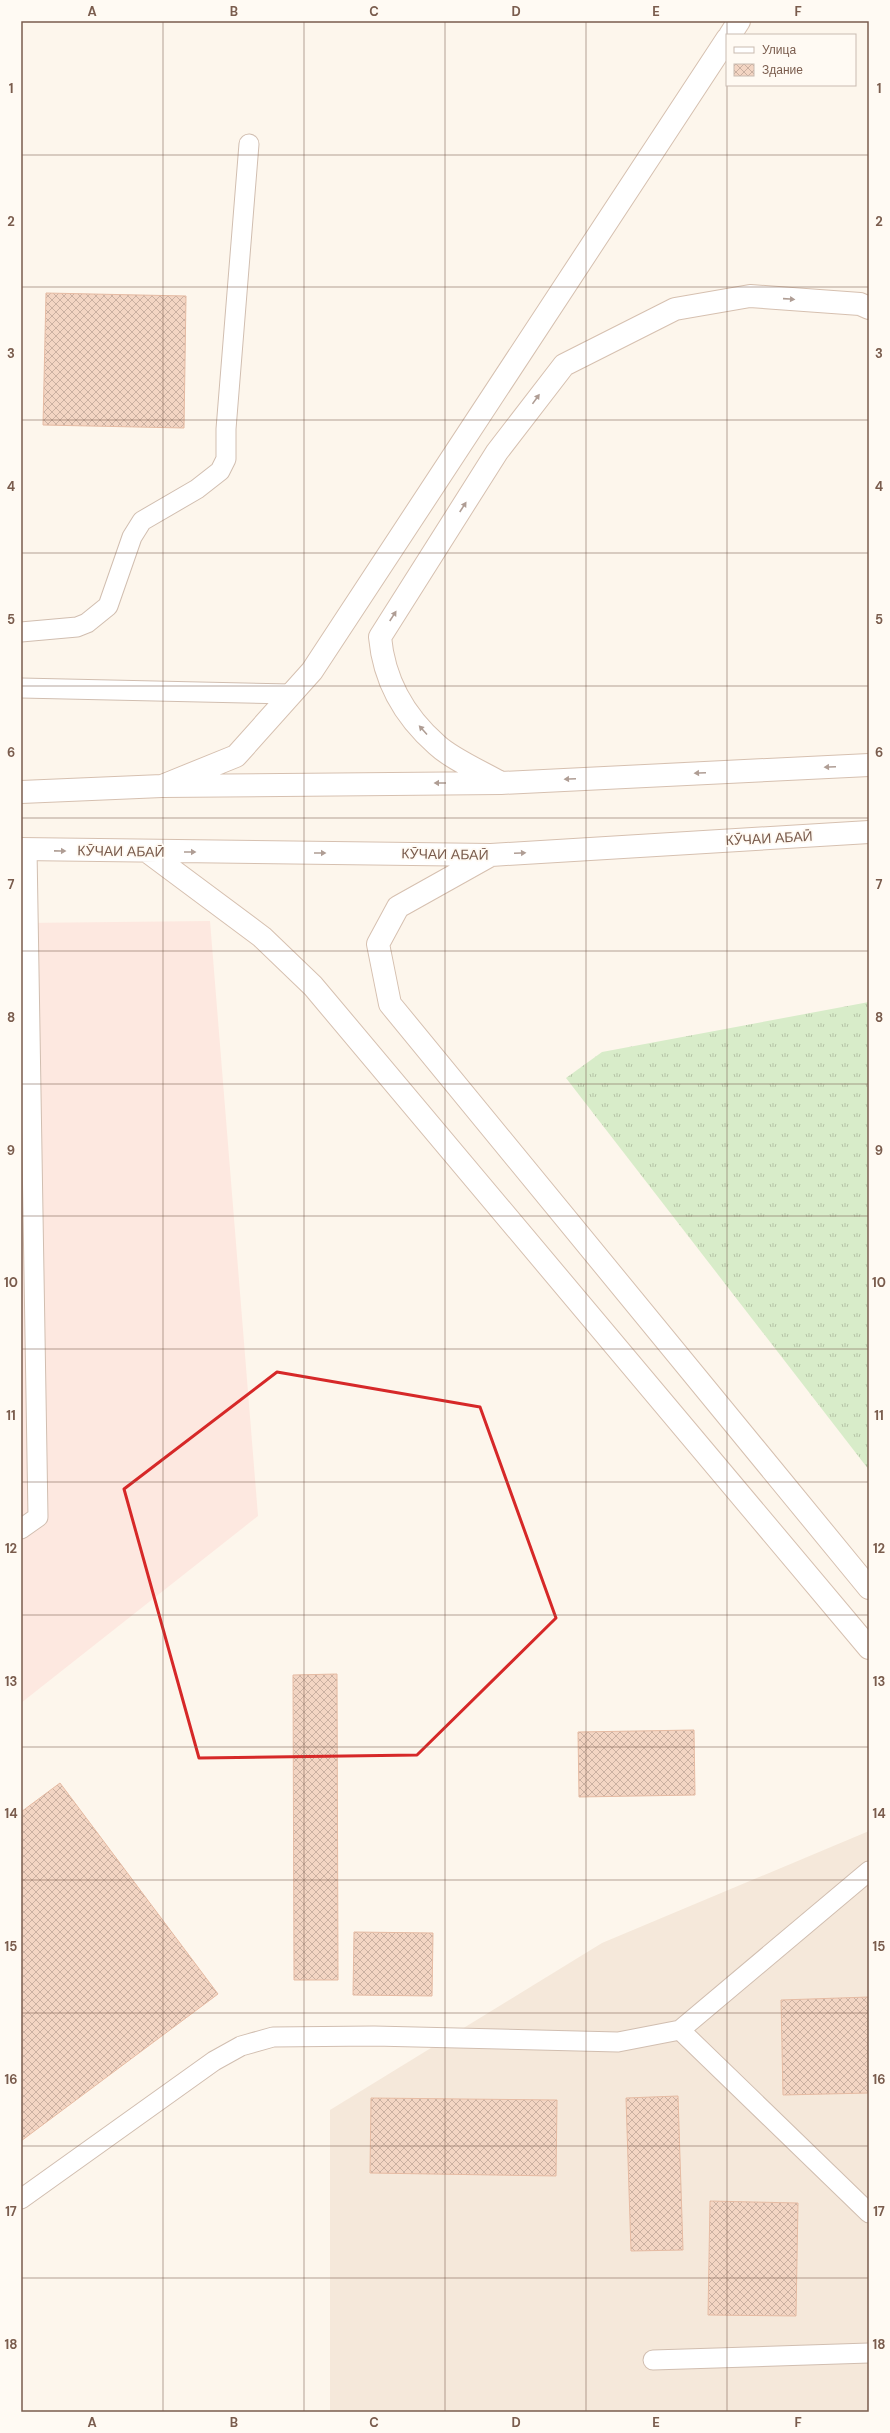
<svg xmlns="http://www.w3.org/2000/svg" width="890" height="2433" viewBox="0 0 890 2433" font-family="'DM Sans',sans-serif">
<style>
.residential{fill:#f5e8da}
.commercial{fill:#fde8e0}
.grass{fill:url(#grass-tufts)}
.building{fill:url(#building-cross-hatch);stroke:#e6bba3}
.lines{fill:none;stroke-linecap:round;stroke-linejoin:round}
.lane-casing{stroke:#d1beb0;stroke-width:21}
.secondary-casing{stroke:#d6c0b0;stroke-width:24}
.lane{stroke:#fff;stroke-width:19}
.secondary{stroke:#fff;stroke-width:22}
.oneway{fill:#af9d94}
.marked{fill:none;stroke:#d62828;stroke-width:3;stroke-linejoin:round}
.grid{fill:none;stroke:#7a5c4d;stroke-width:1;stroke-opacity:0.55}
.labels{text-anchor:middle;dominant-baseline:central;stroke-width:3.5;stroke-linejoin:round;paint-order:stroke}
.street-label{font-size:14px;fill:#7a5c4d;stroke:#fffaf3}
.neatline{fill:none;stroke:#7a5c4d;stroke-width:1.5}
.grid-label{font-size:13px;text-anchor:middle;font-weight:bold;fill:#7a5c4d}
</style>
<defs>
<pattern id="grass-tufts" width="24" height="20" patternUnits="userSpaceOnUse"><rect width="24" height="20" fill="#d8ecc9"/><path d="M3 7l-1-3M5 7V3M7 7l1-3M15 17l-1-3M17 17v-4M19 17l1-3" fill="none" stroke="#b4c2a5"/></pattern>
<pattern id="building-cross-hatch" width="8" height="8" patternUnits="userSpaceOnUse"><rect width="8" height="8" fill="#f3d5c3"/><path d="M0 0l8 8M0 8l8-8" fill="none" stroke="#cab0a1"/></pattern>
</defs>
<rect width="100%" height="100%" fill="#fdf6ec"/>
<path class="residential" d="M 869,1831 L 869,2412 L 330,2412 L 330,2110 L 602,1943 Z"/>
<path class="commercial" d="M 210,921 L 258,1516 L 21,1703 L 21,923 Z"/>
<path class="grass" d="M 869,1002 L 869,1470 L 566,1078 L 602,1052 Z"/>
<path class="building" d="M 46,293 L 186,296 L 184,428 L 43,425 Z
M 337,1674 L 338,1980 L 294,1980 L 293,1675 Z
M 694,1730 L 695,1795 L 579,1797 L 578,1732 Z
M 60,1783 L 218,1994 L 21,2141 L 21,1812 Z
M 354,1932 L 433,1933 L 432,1996 L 353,1995 Z
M 869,1997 L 869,2093 L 783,2095 L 781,2000 Z
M 678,2096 L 683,2250 L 631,2251 L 626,2098 Z
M 371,2098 L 557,2100 L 556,2176 L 370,2173 Z
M 710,2201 L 798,2203 L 796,2316 L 708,2315 Z"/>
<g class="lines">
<defs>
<path id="lane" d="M 21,632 L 77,627 L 87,623 L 108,606 L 132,537 L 142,521 L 197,489 L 220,471 L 226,459 L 226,429 L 249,144
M 21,688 L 292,694
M 21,1529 L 38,1517 L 27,849
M 680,2030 L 869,2213
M 21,2199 L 214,2061 L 241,2046 L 273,2037 L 374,2036 L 618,2042 L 680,2030 L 869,1871
M 653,2360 L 869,2353"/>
<path id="secondary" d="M 730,35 L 739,21
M 501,783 C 482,772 452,759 437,745 C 404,716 384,681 380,637 L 497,452 L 564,365 L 675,309 L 750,296 L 860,304 L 869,308
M 162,786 L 236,756 L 312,671 L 727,39
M 21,792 L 162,786 L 501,783 L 869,765
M 21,849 L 491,855 L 869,832
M 148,852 L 262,937 L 313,986 L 869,1648
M 491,855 L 398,907 L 378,944 L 390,1004 L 869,1588"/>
</defs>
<use href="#lane" class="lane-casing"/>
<use href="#secondary" class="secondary-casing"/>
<use href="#lane" class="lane"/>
<use href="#secondary" class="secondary"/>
</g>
<defs><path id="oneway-solid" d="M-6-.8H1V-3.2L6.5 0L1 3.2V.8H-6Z"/></defs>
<g class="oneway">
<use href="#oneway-solid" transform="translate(789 299) rotate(4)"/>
<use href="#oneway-solid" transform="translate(536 399) rotate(-54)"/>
<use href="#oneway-solid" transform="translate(463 507) rotate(-57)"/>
<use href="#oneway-solid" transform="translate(393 616) rotate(-57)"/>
<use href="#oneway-solid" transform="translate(423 730) rotate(-132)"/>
<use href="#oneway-solid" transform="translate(830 767) rotate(177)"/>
<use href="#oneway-solid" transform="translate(700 773) rotate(177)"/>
<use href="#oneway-solid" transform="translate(570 779) rotate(177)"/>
<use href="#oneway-solid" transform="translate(440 783) rotate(180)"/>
<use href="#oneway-solid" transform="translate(60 851) rotate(1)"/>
<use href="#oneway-solid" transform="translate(190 852)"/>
<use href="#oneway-solid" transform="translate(320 853)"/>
<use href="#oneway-solid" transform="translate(520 853) rotate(-3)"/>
</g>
<path class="marked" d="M 277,1372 L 480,1407 L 556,1618 L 417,1755 L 199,1758 L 124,1489 Z"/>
<path class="grid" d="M 163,21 L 163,2412M 304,21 L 304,2412M 445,21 L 445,2412M 586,21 L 586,2412M 727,21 L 727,35M 727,35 L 727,85M 727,85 L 727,2412M 21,155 L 869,155M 21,287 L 869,287M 21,420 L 869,420M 21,553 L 869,553M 21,686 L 869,686M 21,818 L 869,818M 21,951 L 869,951M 21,1084 L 869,1084M 21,1216 L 869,1216M 21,1349 L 869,1349M 21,1482 L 869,1482M 21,1615 L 869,1615M 21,1747 L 869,1747M 21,1880 L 869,1880M 21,2013 L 869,2013M 21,2146 L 869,2146M 21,2278 L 869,2278"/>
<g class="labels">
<g class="street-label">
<text transform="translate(769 838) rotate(-3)">КӮЧАИ АБАӢ</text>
<text transform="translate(121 851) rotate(1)">КӮЧАИ АБАӢ</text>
<text transform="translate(445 854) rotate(1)">КӮЧАИ АБАӢ</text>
</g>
</g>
<rect width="890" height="2433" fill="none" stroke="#fffaf3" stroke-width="44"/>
<rect x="726" y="34" width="130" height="52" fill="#fffaf3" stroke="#cabbb1"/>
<rect x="734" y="47" width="20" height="6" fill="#ffffff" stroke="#cabbb1"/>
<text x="762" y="54" font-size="12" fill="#7a5c4d">Улица</text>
<rect x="734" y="64" width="20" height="12" fill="url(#building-cross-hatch)" stroke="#cabbb1"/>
<text x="762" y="74" font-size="12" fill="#7a5c4d">Здание</text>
<rect x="22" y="22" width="846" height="2389" class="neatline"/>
<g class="grid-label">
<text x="92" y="16">A</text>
<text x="234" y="16">B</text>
<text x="374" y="16">C</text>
<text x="516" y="16">D</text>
<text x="656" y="16">E</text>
<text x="798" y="16">F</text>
<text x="11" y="93">1</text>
<text x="879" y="93">1</text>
<text x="11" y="226">2</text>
<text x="879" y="226">2</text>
<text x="11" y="358">3</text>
<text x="879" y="358">3</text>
<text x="11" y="491">4</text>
<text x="879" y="491">4</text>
<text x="11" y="624">5</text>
<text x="879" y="624">5</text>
<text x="11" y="757">6</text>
<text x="879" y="757">6</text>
<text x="11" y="889">7</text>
<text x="879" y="889">7</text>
<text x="11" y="1022">8</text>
<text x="879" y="1022">8</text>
<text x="11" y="1155">9</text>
<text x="879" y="1155">9</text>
<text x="11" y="1287">10</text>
<text x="879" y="1287">10</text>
<text x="11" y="1420">11</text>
<text x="879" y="1420">11</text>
<text x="11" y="1553">12</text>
<text x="879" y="1553">12</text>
<text x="11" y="1686">13</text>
<text x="879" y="1686">13</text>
<text x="11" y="1818">14</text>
<text x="879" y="1818">14</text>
<text x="11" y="1951">15</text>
<text x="879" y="1951">15</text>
<text x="11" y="2084">16</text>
<text x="879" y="2084">16</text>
<text x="11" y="2216">17</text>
<text x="879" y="2216">17</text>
<text x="11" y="2349">18</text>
<text x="879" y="2349">18</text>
<text x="92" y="2427">A</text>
<text x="234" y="2427">B</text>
<text x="374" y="2427">C</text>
<text x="516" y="2427">D</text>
<text x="656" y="2427">E</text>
<text x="798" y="2427">F</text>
</g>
</svg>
